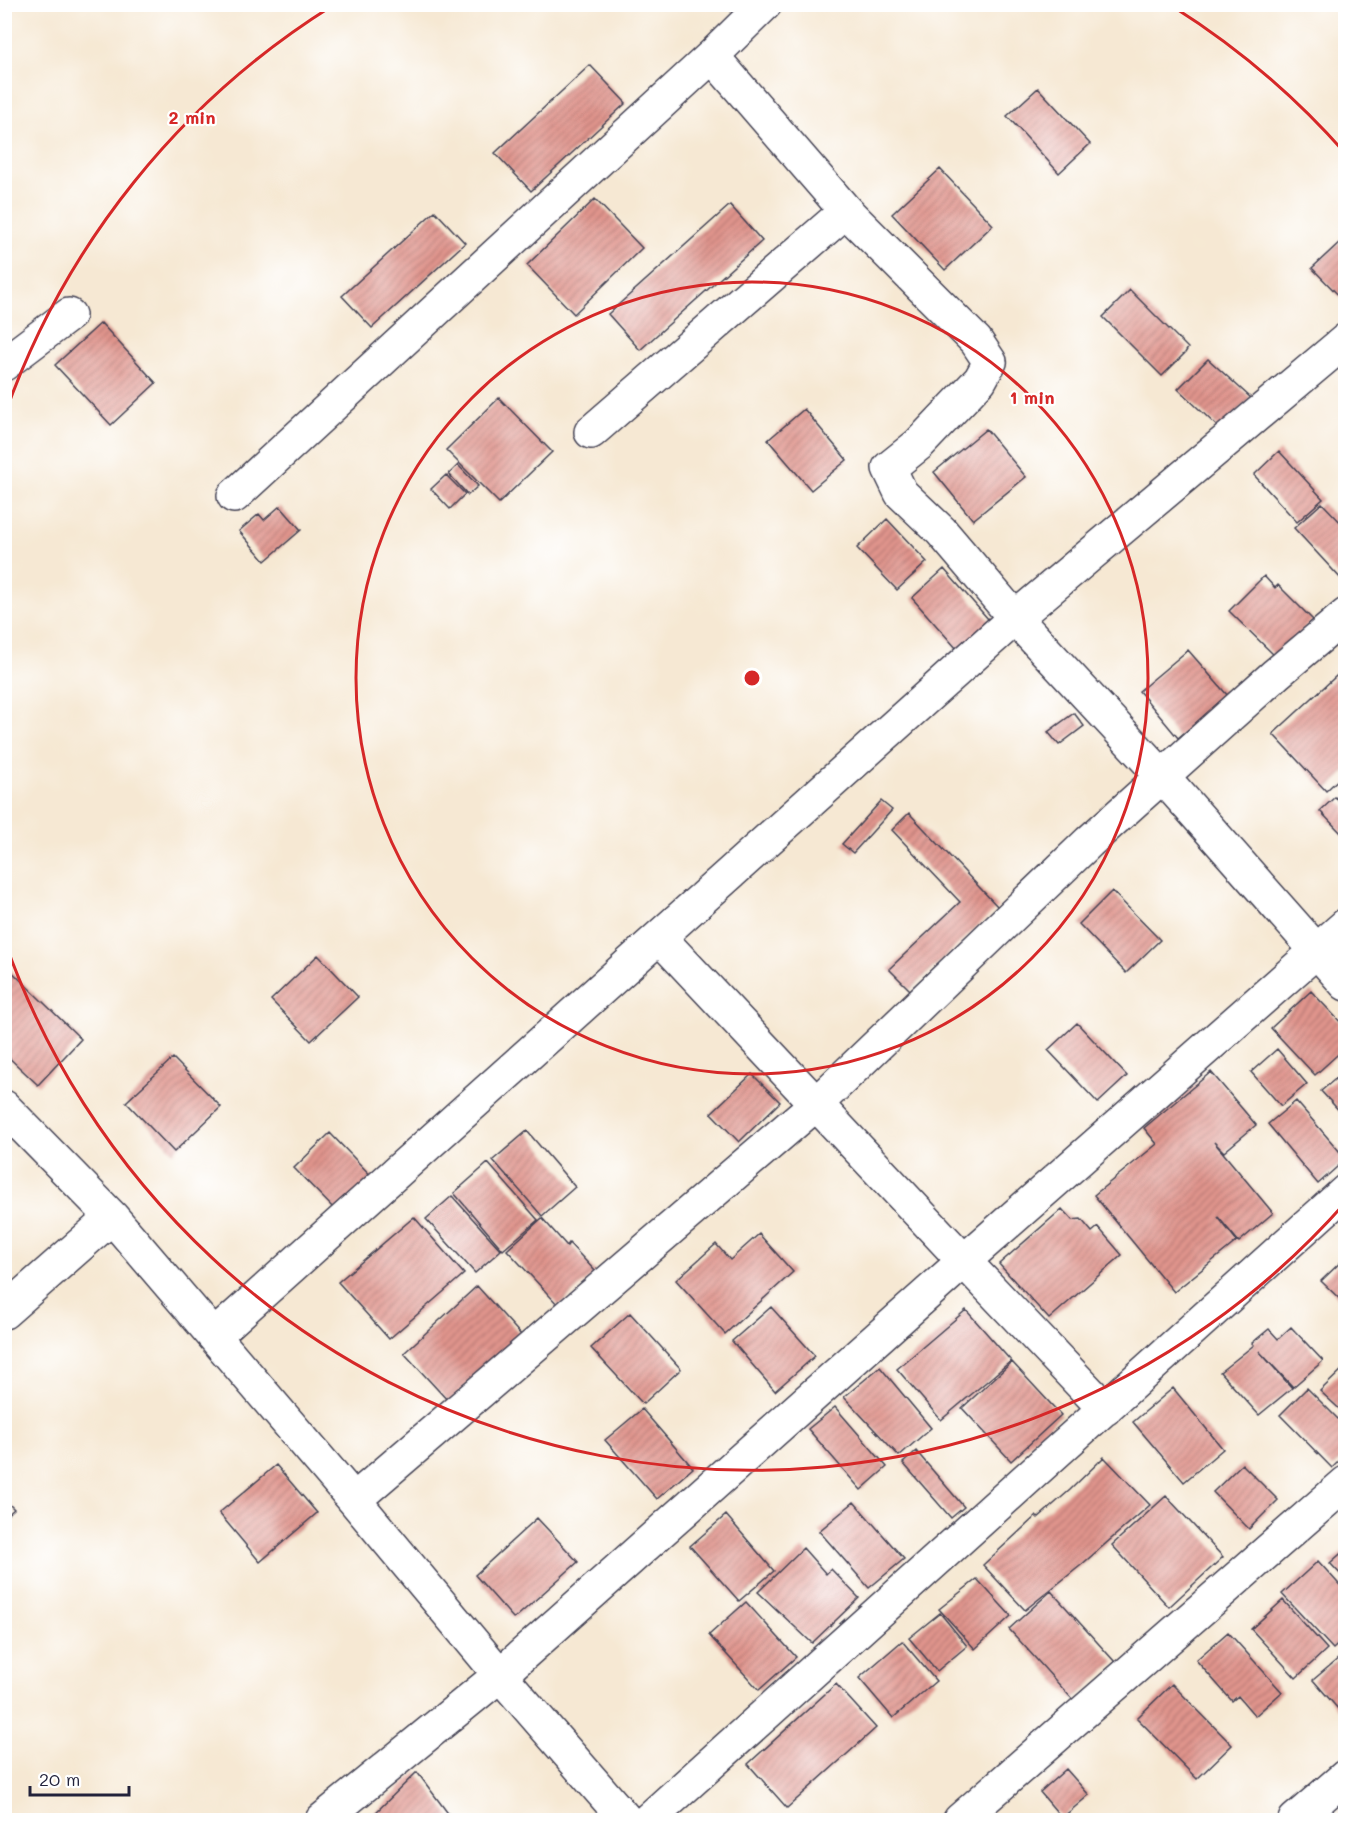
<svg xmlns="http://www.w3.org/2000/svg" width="1350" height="1825" viewBox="0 0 1350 1825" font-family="Mali,sans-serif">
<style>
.building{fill:url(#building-hatch)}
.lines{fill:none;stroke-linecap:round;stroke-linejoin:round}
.minor-casing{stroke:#424052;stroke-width:36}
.minor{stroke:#fff;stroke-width:33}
.ring{fill:none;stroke:#d62828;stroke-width:3}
.centre{fill:#d62828;stroke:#fff;stroke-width:3}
.ring-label{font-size:18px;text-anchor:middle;font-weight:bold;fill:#d62828;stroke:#fff;stroke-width:4.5;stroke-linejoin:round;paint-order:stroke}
</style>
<defs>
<pattern id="building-hatch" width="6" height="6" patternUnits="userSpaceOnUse" patternTransform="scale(1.5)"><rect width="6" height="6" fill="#e0948c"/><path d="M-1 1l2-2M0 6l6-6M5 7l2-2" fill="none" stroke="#b57874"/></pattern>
</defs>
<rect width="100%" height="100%" fill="#fff"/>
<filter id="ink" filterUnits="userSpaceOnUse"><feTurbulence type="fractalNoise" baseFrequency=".0167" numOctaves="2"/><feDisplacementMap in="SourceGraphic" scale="12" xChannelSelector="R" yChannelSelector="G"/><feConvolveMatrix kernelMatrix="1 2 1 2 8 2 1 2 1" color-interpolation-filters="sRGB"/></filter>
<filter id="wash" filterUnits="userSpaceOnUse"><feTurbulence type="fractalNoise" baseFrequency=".008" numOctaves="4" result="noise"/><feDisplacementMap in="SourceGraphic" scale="24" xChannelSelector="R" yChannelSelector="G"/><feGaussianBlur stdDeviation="1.35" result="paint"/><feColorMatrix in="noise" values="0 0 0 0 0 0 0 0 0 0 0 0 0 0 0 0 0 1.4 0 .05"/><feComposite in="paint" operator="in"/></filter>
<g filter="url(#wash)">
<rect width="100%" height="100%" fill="#f6e8d3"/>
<g id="blocks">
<path class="building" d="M 590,65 L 626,103 L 531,191 L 495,153 Z
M 1038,88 L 1090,144 L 1059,173 L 1007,116 Z
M 940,169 L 993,225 L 945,270 L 892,214 Z
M 595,199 L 642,248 L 574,314 L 527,265 Z
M 730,205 L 762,241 L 640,350 L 608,314 Z
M 435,211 L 465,243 L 372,328 L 342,296 Z
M 1341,241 L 1346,246 L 1346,303 L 1312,268 Z
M 1130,290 L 1188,348 L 1185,353 L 1162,376 L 1103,317 Z
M 101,323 L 156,383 L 111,425 L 55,365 Z
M 1208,359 L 1251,398 L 1221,430 L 1178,389 Z
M 499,398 L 552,452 L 499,503 L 446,450 Z
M 804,409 L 847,460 L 811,490 L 768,440 Z
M 986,429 L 1026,477 L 973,520 L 934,472 Z
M 1279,451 L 1323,499 L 1297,522 L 1254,475 Z
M 458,465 L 478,486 L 468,495 L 449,474 Z
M 446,475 L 465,494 L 450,509 L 431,489 Z
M 1322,503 L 1346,528 L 1346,581 L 1344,582 L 1294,528 Z
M 280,506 L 301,530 L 265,561 L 239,531 L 259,514 L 264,520 Z
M 887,519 L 927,562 L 897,590 L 857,548 Z
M 944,569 L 996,628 L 964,657 L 912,598 Z
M 1264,576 L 1275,588 L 1278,585 L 1313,620 L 1276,657 L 1229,611 Z
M 1188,650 L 1228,696 L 1178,738 L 1139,691 Z
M 1346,667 L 1346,772 L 1326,791 L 1273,734 Z
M 1074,713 L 1084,726 L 1059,745 L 1048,732 Z
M 1335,797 L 1346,807 L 1346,833 L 1343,835 L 1320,811 Z
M 881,801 L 892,810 L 853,853 L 842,844 Z
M 909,813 L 998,907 L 910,990 L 889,969 L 960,902 L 892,830 Z
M 1112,891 L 1160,940 L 1126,973 L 1079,924 Z
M 318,955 L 358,997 L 311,1041 L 271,1000 Z
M 4,964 L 81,1039 L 38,1085 L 4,1053 Z
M 1311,991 L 1346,1028 L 1346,1047 L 1315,1075 L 1271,1028 Z
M 1077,1023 L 1127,1076 L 1098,1103 L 1048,1050 Z
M 1277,1049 L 1307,1084 L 1281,1106 L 1251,1072 Z
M 173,1058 L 221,1107 L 174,1152 L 126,1102 Z
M 1346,1070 L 1346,1118 L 1321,1091 Z
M 1211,1072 L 1256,1125 L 1224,1152 L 1214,1142 L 1273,1213 L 1239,1242 L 1218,1217 L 1237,1241 L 1174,1292 L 1094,1195 L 1157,1144 L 1144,1128 Z
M 752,1074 L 780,1102 L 739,1142 L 711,1113 Z
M 1296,1101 L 1346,1159 L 1318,1184 L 1268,1124 Z
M 527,1131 L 575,1187 L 542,1216 L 493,1160 Z
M 330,1133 L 378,1183 L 342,1217 L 294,1168 Z
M 488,1163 L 538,1220 L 503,1250 L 454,1193 Z
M 452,1196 L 501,1250 L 475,1273 L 426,1219 Z
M 1062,1209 L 1072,1220 L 1081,1219 L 1092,1232 L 1098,1227 L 1122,1255 L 1049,1319 L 999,1264 Z
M 414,1217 L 464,1274 L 389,1339 L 338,1282 Z
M 542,1218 L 567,1246 L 569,1243 L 596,1272 L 559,1306 L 507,1250 Z
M 759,1234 L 793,1272 L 725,1334 L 676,1280 L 716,1244 L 730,1260 Z
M 1346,1257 L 1346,1305 L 1321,1281 Z
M 477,1286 L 522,1336 L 449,1402 L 404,1353 Z
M 771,1307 L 815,1356 L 775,1391 L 732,1341 Z
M 966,1310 L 1011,1361 L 941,1420 L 897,1369 Z
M 630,1313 L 681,1369 L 643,1404 L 591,1348 Z
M 1291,1327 L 1323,1361 L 1293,1387 L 1259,1351 L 1292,1388 L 1259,1415 L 1220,1372 L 1254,1345 L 1252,1343 L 1269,1329 L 1278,1339 Z
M 1012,1362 L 1061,1415 L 1011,1461 L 962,1408 Z
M 1346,1366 L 1346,1415 L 1320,1391 Z
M 880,1367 L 931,1428 L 899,1456 L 844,1397 Z
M 1173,1388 L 1223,1449 L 1184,1482 L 1133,1422 Z
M 1307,1388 L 1346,1427 L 1346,1454 L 1332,1468 L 1280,1415 Z
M 835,1407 L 887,1467 L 861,1490 L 808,1429 Z
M 642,1409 L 693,1468 L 657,1499 L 605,1440 Z
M 916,1451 L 964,1507 L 951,1518 L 903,1463 Z
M 1104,1457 L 1150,1505 L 1080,1566 L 1025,1610 L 983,1565 L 1036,1516 L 1038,1518 L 1070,1490 Z
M 1242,1464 L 1278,1500 L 1249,1529 L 1213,1492 Z
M 276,1465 L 317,1513 L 260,1562 L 219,1513 Z
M 1166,1496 L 1223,1557 L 1169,1607 L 1112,1545 Z
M 4,1499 L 14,1509 L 4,1518 Z
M 854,1502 L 904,1559 L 869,1588 L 819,1531 Z
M 726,1515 L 774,1571 L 739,1601 L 690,1546 Z
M 537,1518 L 578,1562 L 514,1619 L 475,1575 Z
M 803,1548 L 826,1574 L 831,1569 L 859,1598 L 812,1643 L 758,1592 Z
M 1346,1549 L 1346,1580 L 1330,1563 Z
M 1318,1561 L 1346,1592 L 1346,1637 L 1333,1649 L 1282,1594 Z
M 977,1579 L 1011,1616 L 975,1649 L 939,1609 Z
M 1051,1591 L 1115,1662 L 1073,1700 L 1009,1629 Z
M 1283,1600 L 1327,1649 L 1296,1678 L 1251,1629 Z
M 746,1602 L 796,1657 L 759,1690 L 709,1635 Z
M 940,1613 L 967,1646 L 937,1671 L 909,1638 Z
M 1228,1632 L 1282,1692 L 1255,1716 L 1238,1696 L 1232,1701 L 1196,1660 Z
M 902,1641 L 936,1681 L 893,1718 L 859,1678 Z
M 1346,1652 L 1346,1718 L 1313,1680 Z
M 836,1684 L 876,1728 L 787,1808 L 748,1764 Z
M 1172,1684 L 1232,1745 L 1197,1779 L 1137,1718 Z
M 1066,1769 L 1089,1795 L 1062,1818 L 1040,1792 Z
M 417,1772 L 453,1820 L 368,1820 Z"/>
</g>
</g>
<g filter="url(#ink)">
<use href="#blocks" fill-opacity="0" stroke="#424052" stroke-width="1.5"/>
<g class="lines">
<defs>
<path id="minor" d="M 765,4 L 712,56 L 846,211 L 976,341 L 990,362 L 980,380 L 919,444 L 889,468 L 901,493 L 941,531 L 1015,618 L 1163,777 L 1346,984
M 4,364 L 69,315
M 591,432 L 846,211
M 234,496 L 712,56
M 659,937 L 964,1261 L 1105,1409
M 4,1107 L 112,1217 L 354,1500 L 500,1675 L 626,1820
M 4,1312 L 112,1217
M 214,1336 L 1015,618 L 1346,340
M 354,1500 L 816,1104 L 1089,842 L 1276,674 L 1346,615
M 322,1820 L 500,1675 L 964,1261 L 1346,925
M 648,1820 L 1346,1191
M 960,1820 L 1346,1483
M 1295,1820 L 1346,1776"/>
</defs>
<use href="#minor" class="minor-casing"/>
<use href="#minor" class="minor"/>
</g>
</g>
<g class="ring">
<circle cx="752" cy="678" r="396"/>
<path d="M1345 1203A792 792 0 0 1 5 942M5 414A792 792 0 0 1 332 6M1172 6A792 792 0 0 1 1345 153"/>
</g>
<circle cx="752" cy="678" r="9" class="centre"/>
<g class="ring-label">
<text x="192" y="124">2 min</text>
<text x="1032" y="404">1 min</text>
</g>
<rect width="1350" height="1825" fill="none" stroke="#fff" stroke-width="24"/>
<path d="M30 1786v9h99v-9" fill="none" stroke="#22223b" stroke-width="3"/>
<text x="39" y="1786" font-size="18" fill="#22223b" stroke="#ffffff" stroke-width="4.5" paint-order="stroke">20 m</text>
</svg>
